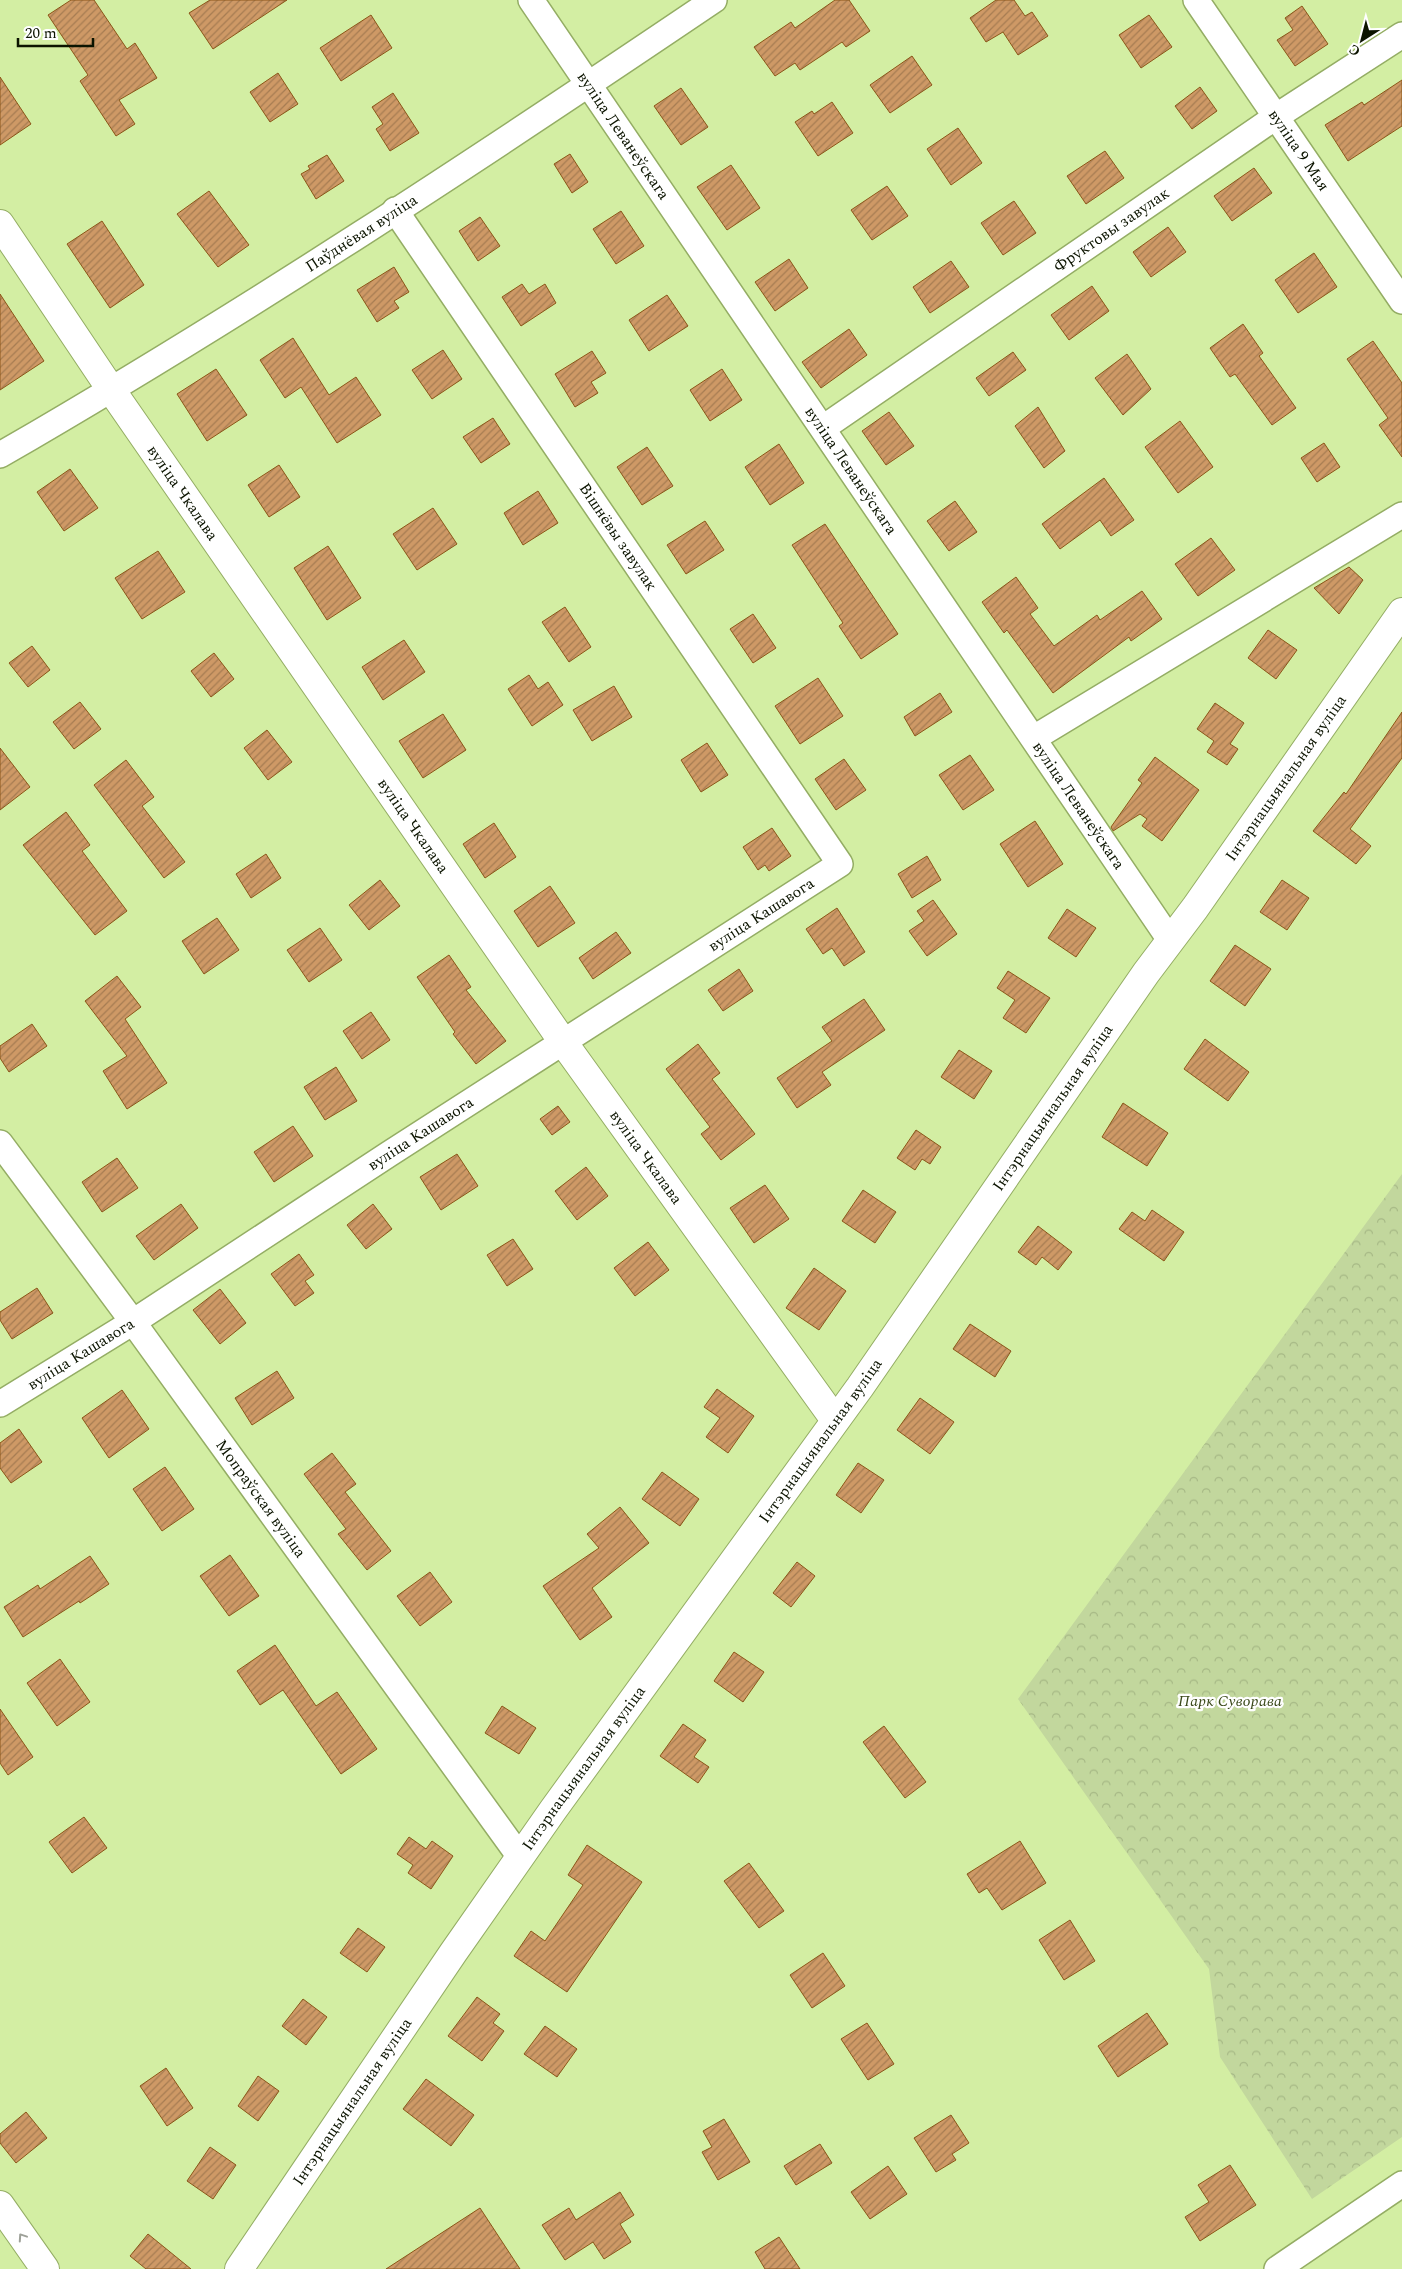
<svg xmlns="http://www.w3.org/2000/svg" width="1402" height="2269" viewBox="0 0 1402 2269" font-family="Spectral,serif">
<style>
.park{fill:url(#park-crowns)}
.building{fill:url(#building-hatch);stroke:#8b5618}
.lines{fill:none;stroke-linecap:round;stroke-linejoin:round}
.street-casing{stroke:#94ad64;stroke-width:28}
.secondary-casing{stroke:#94ad64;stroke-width:30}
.street{stroke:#fff;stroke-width:25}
.secondary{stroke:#fff;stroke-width:28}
.oneway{stroke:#9ea199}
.labels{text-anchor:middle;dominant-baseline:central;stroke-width:4.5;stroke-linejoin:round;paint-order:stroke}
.street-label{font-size:16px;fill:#0c1400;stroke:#fff}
.park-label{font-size:16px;font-style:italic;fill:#3a4919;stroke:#fff}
</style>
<defs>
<pattern id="park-crowns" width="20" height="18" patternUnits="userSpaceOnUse" patternTransform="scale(1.25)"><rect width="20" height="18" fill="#c2d79d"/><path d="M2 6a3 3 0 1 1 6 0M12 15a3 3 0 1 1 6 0" fill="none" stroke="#a6b885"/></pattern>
<pattern id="building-hatch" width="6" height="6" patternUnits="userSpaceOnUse" patternTransform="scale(1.25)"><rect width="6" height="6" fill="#ce9966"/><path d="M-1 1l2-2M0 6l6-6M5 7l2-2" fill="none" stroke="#a67c52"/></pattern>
</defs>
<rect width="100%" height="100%" fill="#d3eea3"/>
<path class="park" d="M 1402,1174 L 1402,2137 L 1312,2199 L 1220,2057 L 1209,1969 L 1018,1699 Z"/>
<path class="building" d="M 71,0 L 94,0 L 127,49 L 135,43 L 157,78 L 119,100 L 135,124 L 116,136 L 80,81 L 88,75 L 48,15 Z
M 210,0 L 287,0 L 213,49 L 189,13 Z
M 835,0 L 849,0 L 870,31 L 846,47 L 842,42 L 800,70 L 795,63 L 775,76 L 754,47 L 791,22 L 795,28 Z
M 996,0 L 1014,0 L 1025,16 L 1032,12 L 1048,36 L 1018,55 L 1003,32 L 986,42 L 970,18 Z
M 1302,6 L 1328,44 L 1295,66 L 1277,40 L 1293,30 L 1285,18 Z
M 371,15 L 392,48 L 341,81 L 320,48 Z
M 1149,15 L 1172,47 L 1141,68 L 1119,35 Z
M 912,56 L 932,85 L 890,113 L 870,85 Z
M 278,73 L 298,104 L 270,122 L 250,92 Z
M 0,77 L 31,124 L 0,145 Z
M 1402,80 L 1402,126 L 1348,161 L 1325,125 L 1362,102 L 1364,105 Z
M 1200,87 L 1217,111 L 1192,129 L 1175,106 Z
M 681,88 L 708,127 L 681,145 L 654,106 Z
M 393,93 L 419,133 L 390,151 L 376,129 L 383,124 L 372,107 Z
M 832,102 L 853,133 L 818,156 L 795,122 L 812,111 L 814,114 Z
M 958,128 L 982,163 L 951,185 L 927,149 Z
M 1105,151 L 1124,178 L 1086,204 L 1067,176 Z
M 570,154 L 588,182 L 572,193 L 554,164 Z
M 327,155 L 344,181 L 316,199 L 301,174 L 310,169 L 308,166 Z
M 731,165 L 760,208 L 727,230 L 697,187 Z
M 1254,168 L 1272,193 L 1232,221 L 1214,196 Z
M 887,186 L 908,216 L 872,240 L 851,210 Z
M 209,191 L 249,245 L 218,267 L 177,214 Z
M 1014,201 L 1036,233 L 1003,255 L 981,223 Z
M 621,211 L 644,246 L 616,264 L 593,229 Z
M 480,217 L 500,246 L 478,261 L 459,231 Z
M 102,221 L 144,285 L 110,308 L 67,244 Z
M 1168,227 L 1186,252 L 1151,277 L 1133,252 Z
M 1314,253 L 1337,287 L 1298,313 L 1275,280 Z
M 789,259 L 808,288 L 775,311 L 755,282 Z
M 951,261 L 969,287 L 930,313 L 913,287 Z
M 394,267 L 409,292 L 394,301 L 399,308 L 377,322 L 357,290 Z
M 522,284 L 529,294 L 545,284 L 556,303 L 521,326 L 502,297 Z
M 1092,286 L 1109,311 L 1069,340 L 1051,315 Z
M 0,294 L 44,361 L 0,390 Z
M 667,295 L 688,326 L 649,351 L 629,320 Z
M 1243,324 L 1263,353 L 1259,356 L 1296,408 L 1272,425 L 1235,374 L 1230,377 L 1210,348 Z
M 849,329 L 867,355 L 821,388 L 802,362 Z
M 293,338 L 329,395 L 356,377 L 381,415 L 337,443 L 301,387 L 285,398 L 260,360 Z
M 1373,341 L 1402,383 L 1402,457 L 1379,425 L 1388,418 L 1347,359 Z
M 443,350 L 462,379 L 432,399 L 412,370 Z
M 592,351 L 606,373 L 591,382 L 598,393 L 575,407 L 555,374 Z
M 1013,352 L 1026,370 L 989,396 L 976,378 Z
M 1127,354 L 1151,389 L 1123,415 L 1095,378 Z
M 216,369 L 247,415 L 207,441 L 177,394 Z
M 722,369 L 742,400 L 710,421 L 690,390 Z
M 1038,407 L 1065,451 L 1044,468 L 1015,426 Z
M 889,412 L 914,446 L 886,465 L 862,431 Z
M 493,418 L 510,444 L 481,463 L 463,437 Z
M 1180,421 L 1213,467 L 1178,493 L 1145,447 Z
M 1324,443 L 1340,467 L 1317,482 L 1301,458 Z
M 779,444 L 804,483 L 770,505 L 745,467 Z
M 647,447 L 673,486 L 642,505 L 617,467 Z
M 279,465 L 300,497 L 269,517 L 248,485 Z
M 70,469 L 98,508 L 64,531 L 37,492 Z
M 1104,478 L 1134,520 L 1111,536 L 1100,520 L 1060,549 L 1042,524 Z
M 538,491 L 558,523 L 523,545 L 504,513 Z
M 955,501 L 977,532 L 949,551 L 927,521 Z
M 433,508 L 457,544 L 417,570 L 393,534 Z
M 705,521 L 724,550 L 686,574 L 667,545 Z
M 825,524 L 898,634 L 861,659 L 839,626 L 843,623 L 792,545 Z
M 1211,538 L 1235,570 L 1198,596 L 1175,564 Z
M 328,546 L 361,598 L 327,620 L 294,568 Z
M 158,551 L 185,592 L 142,619 L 115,578 Z
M 1349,567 L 1363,580 L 1339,614 L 1314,588 Z
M 1016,577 L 1038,608 L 1030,614 L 1054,646 L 1097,615 L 1100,620 L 1142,591 L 1162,619 L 1131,641 L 1129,637 L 1053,693 L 1007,630 L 1004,633 L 982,602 Z
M 565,607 L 591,647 L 569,662 L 542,622 Z
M 753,614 L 776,648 L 753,663 L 730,629 Z
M 1268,630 L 1297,650 L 1276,679 L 1248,658 Z
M 404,640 L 425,672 L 383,700 L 362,667 Z
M 32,646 L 50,670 L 28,687 L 9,663 Z
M 214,653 L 234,679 L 211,697 L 191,671 Z
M 529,675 L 538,689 L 548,682 L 563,705 L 532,726 L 508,689 Z
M 818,678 L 843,716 L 800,744 L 775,706 Z
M 614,686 L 632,717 L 592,741 L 573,710 Z
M 940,693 L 952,712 L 915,736 L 904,717 Z
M 80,702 L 101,729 L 74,749 L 53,722 Z
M 1215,703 L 1244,723 L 1230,744 L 1238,749 L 1227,765 L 1207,752 L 1214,741 L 1197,729 Z
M 1402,712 L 1402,758 L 1350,829 L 1371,846 L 1356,864 L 1313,831 L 1344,792 L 1346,794 Z
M 443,714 L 466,750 L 423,778 L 399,741 Z
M 267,730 L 292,762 L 268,780 L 244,748 Z
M 707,743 L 728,775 L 701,792 L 681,760 Z
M 0,748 L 30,787 L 0,810 Z
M 970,755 L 994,790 L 963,810 L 939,775 Z
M 1155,757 L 1199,790 L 1162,841 L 1142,826 L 1147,819 L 1140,814 L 1113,831 L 1111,827 L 1142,783 L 1138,780 Z
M 844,759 L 866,790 L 836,810 L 815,779 Z
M 126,760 L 154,797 L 142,806 L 185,862 L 164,878 L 94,785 Z
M 66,812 L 90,845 L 82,851 L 127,911 L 95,935 L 23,845 Z
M 1035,821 L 1063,864 L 1028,887 L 1000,844 Z
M 494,823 L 516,857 L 485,878 L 463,844 Z
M 772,828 L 791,856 L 769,871 L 765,865 L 758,870 L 743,847 Z
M 266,854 L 281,878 L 251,898 L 236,874 Z
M 927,856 L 941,880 L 912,898 L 898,874 Z
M 380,880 L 400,906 L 369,930 L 349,905 Z
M 1282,880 L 1309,898 L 1287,930 L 1260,912 Z
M 550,886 L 575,923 L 538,947 L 514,911 Z
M 933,900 L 957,934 L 927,956 L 909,931 L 924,921 L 917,911 Z
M 837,908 L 865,952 L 844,966 L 832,948 L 823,954 L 806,929 Z
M 1067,909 L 1096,928 L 1076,957 L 1048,938 Z
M 217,918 L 239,950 L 204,974 L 182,941 Z
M 320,928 L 342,960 L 309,982 L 287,950 Z
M 616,932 L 631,953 L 593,979 L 579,958 Z
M 1235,945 L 1271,969 L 1245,1006 L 1210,981 Z
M 449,955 L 471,987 L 466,990 L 506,1041 L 476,1064 L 453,1034 L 455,1032 L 417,977 Z
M 739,969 L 753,991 L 723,1011 L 708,990 Z
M 1008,971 L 1050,998 L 1026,1033 L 1003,1018 L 1015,1000 L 997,988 Z
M 117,976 L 141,1007 L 125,1019 L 167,1083 L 127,1109 L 103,1071 L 127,1056 L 85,1001 Z
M 864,999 L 885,1030 L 822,1072 L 831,1085 L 797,1108 L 777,1078 L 832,1041 L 822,1027 Z
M 371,1012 L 390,1040 L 362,1059 L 343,1031 Z
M 32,1024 L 47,1046 L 9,1072 L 0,1058 L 0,1046 Z
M 1205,1039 L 1249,1072 L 1228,1101 L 1184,1069 Z
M 698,1044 L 720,1073 L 712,1079 L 755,1134 L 721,1160 L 701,1134 L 710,1127 L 666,1069 Z
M 959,1050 L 992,1071 L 974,1099 L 941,1077 Z
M 336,1067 L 357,1101 L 325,1120 L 304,1087 Z
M 1123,1103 L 1168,1133 L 1147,1166 L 1102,1137 Z
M 558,1106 L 570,1122 L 552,1135 L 540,1119 Z
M 293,1126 L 313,1156 L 274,1182 L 254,1152 Z
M 916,1130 L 941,1147 L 930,1164 L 922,1159 L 915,1170 L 897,1158 Z
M 457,1154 L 478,1186 L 441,1210 L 420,1177 Z
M 117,1158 L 138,1188 L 102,1212 L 82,1182 Z
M 586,1167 L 608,1196 L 577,1220 L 555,1191 Z
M 765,1185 L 789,1219 L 754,1243 L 730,1208 Z
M 863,1190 L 896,1212 L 875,1243 L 842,1221 Z
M 181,1204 L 198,1228 L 154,1260 L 136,1236 Z
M 373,1204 L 392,1229 L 366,1249 L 347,1225 Z
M 1152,1210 L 1184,1232 L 1164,1261 L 1119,1229 L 1132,1212 L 1145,1221 Z
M 1038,1226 L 1072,1252 L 1058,1270 L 1042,1257 L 1036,1265 L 1018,1252 Z
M 513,1239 L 533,1269 L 507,1286 L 487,1255 Z
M 648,1242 L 669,1270 L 635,1296 L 614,1268 Z
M 299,1254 L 314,1275 L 305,1281 L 314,1293 L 295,1306 L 271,1274 Z
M 814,1268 L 846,1291 L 819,1330 L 786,1308 Z
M 37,1288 L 53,1313 L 12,1339 L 0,1320 L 0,1312 Z
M 220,1289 L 246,1323 L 220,1344 L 193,1310 Z
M 970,1324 L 1011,1351 L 995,1377 L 953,1349 Z
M 277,1371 L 294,1398 L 252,1425 L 235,1398 Z
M 717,1389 L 754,1416 L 728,1453 L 706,1437 L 720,1418 L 704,1407 Z
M 122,1390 L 149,1429 L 109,1458 L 82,1418 Z
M 920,1398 L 954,1422 L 930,1454 L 897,1430 Z
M 19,1429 L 42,1462 L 11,1483 L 0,1468 L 0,1443 Z
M 332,1453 L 356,1484 L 345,1492 L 391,1551 L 367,1570 L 338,1534 L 346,1529 L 304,1474 Z
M 858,1463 L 884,1480 L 861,1513 L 836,1495 Z
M 165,1467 L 194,1509 L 162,1531 L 133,1489 Z
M 662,1472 L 699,1499 L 680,1526 L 642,1499 Z
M 620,1507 L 649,1543 L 592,1588 L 612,1617 L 580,1640 L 543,1586 L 599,1548 L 587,1534 Z
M 230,1555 L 259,1596 L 229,1616 L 200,1576 Z
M 90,1556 L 109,1584 L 80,1603 L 79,1601 L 23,1637 L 4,1607 L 38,1585 L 40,1589 Z
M 797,1562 L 815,1576 L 791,1607 L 773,1593 Z
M 430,1572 L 452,1602 L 420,1626 L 397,1596 Z
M 275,1645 L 316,1706 L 337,1692 L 377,1749 L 341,1774 L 283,1690 L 260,1705 L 237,1671 Z
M 734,1652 L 764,1672 L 743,1702 L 714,1681 Z
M 60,1659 L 90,1702 L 57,1726 L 27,1683 Z
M 502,1706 L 536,1728 L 519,1754 L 485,1733 Z
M 0,1709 L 33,1757 L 8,1775 L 0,1763 Z
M 683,1724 L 706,1740 L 694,1757 L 709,1767 L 698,1783 L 660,1756 Z
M 884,1726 L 926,1782 L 905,1798 L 863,1742 Z
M 84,1817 L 107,1848 L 72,1873 L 49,1842 Z
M 409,1837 L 426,1849 L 432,1841 L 453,1856 L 431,1889 L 408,1873 L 413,1865 L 397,1854 Z
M 1020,1841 L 1046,1883 L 1002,1910 L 987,1888 L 979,1893 L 967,1874 Z
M 587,1845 L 642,1882 L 567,1992 L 514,1956 L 531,1931 L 545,1941 L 583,1885 L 568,1875 Z
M 749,1863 L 784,1911 L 759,1928 L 724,1881 Z
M 1070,1920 L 1095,1961 L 1064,1980 L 1039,1940 Z
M 358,1928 L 385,1947 L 367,1972 L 340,1953 Z
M 823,1953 L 845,1986 L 812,2008 L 790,1975 Z
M 477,1997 L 500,2014 L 493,2023 L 504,2031 L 482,2061 L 448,2036 Z
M 303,1999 L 327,2017 L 306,2045 L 282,2026 Z
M 1147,2013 L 1168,2044 L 1118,2077 L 1098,2046 Z
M 867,2023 L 894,2064 L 868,2080 L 841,2039 Z
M 545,2026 L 577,2049 L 557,2077 L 524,2054 Z
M 166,2068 L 193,2108 L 167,2126 L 140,2086 Z
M 258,2076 L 279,2091 L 258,2121 L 238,2106 Z
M 426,2079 L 474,2115 L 451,2146 L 403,2109 Z
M 26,2112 L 47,2138 L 16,2163 L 0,2143 L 0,2134 Z
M 951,2115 L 969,2143 L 952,2154 L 956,2160 L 936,2172 L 914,2138 Z
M 724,2119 L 750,2162 L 718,2180 L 702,2152 L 712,2147 L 703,2131 Z
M 820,2144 L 832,2163 L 796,2185 L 784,2166 Z
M 210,2147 L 236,2165 L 213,2199 L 187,2181 Z
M 1230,2165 L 1256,2205 L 1200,2241 L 1185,2217 L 1209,2202 L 1198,2185 Z
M 888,2166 L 907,2194 L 870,2219 L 851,2192 Z
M 620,2192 L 634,2215 L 620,2224 L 631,2242 L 604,2259 L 593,2242 L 565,2260 L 542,2225 L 569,2208 L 576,2220 Z
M 480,2208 L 520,2269 L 386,2269 Z
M 148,2234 L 191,2269 L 146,2269 L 130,2256 Z
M 779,2237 L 800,2269 L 765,2269 L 755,2252 Z"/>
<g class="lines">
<defs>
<g id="street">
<path id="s1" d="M 531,0 L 1170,940"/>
<path id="s2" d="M 1196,0 L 1402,301"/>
<path id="s3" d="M 823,428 L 1277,116 L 1402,35"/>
<path id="s4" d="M 0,455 C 244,314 480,158 714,0"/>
<path d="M 1034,738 L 1402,515"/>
<path id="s5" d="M 0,1143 L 133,1322 L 520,1857"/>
<path id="s6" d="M 0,1404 L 133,1322 L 389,1154 L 840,864 L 395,210"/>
<path d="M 1277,2269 L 1402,2184"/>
</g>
<g id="secondary">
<path id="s7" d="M 0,224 L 112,391 L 563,1042 L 835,1420"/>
<path d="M 0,2205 L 45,2269"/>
<path id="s8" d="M 239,2269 L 453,1953 L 553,1810 L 860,1387 L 1146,973 L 1195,908 L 1402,612"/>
</g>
</defs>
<use href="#street" class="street-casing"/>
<use href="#secondary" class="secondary-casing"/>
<use href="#street" class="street"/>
<use href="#secondary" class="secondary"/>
</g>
<defs><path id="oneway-chevron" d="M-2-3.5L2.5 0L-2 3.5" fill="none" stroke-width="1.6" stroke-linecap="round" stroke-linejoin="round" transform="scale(1.25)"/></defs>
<use class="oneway" href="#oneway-chevron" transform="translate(22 2237) rotate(-124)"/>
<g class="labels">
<g class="street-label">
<text stroke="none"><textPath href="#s1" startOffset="164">вуліца Леванеўскага</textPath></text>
<text stroke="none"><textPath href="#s2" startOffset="182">вуліца 9 Мая</textPath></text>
<text stroke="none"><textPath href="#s3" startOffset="350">Фруктовы завулак</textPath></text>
<text stroke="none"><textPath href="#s4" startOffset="424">Паўднёвая вуліца</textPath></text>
<text stroke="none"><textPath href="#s1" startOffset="569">вуліца Леванеўскага</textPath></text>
<text stroke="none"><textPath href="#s7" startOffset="325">вуліца Чкалава</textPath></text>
<text transform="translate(618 537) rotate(56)">Вішнёвы завулак</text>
<text stroke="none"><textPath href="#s8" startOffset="1822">Інтэрнацыянальная вуліца</textPath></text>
<text stroke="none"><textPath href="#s1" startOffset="974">вуліца Леванеўскага</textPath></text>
<text stroke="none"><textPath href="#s7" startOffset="730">вуліца Чкалава</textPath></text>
<text stroke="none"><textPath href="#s6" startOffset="905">вуліца Кашавога</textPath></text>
<text stroke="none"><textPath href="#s8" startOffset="1418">Інтэрнацыянальная вуліца</textPath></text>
<text stroke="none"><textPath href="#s6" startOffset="500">вуліца Кашавога</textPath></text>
<text stroke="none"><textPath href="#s7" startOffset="1135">вуліца Чкалава</textPath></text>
<text stroke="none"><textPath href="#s6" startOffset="95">вуліца Кашавога</textPath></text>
<text stroke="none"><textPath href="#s8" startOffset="1012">Інтэрнацыянальная вуліца</textPath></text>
<text stroke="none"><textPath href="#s5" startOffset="441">Мопраўская вуліца</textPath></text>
<text stroke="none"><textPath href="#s8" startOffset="608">Інтэрнацыянальная вуліца</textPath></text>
<text stroke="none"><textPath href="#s8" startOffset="202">Інтэрнацыянальная вуліца</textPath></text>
</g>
<g class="park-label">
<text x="1230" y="1701">Парк Суворава</text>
</g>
</g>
<g transform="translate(1362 40) rotate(216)" stroke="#ffffff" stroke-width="4" paint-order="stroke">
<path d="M0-4L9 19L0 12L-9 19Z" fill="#0c1400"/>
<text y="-8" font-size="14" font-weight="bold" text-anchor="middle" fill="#0c1400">С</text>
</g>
<path d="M18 38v8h75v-8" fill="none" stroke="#0c1400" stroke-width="2.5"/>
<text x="25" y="38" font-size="15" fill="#0c1400" stroke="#ffffff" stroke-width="4" paint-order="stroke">20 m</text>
</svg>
